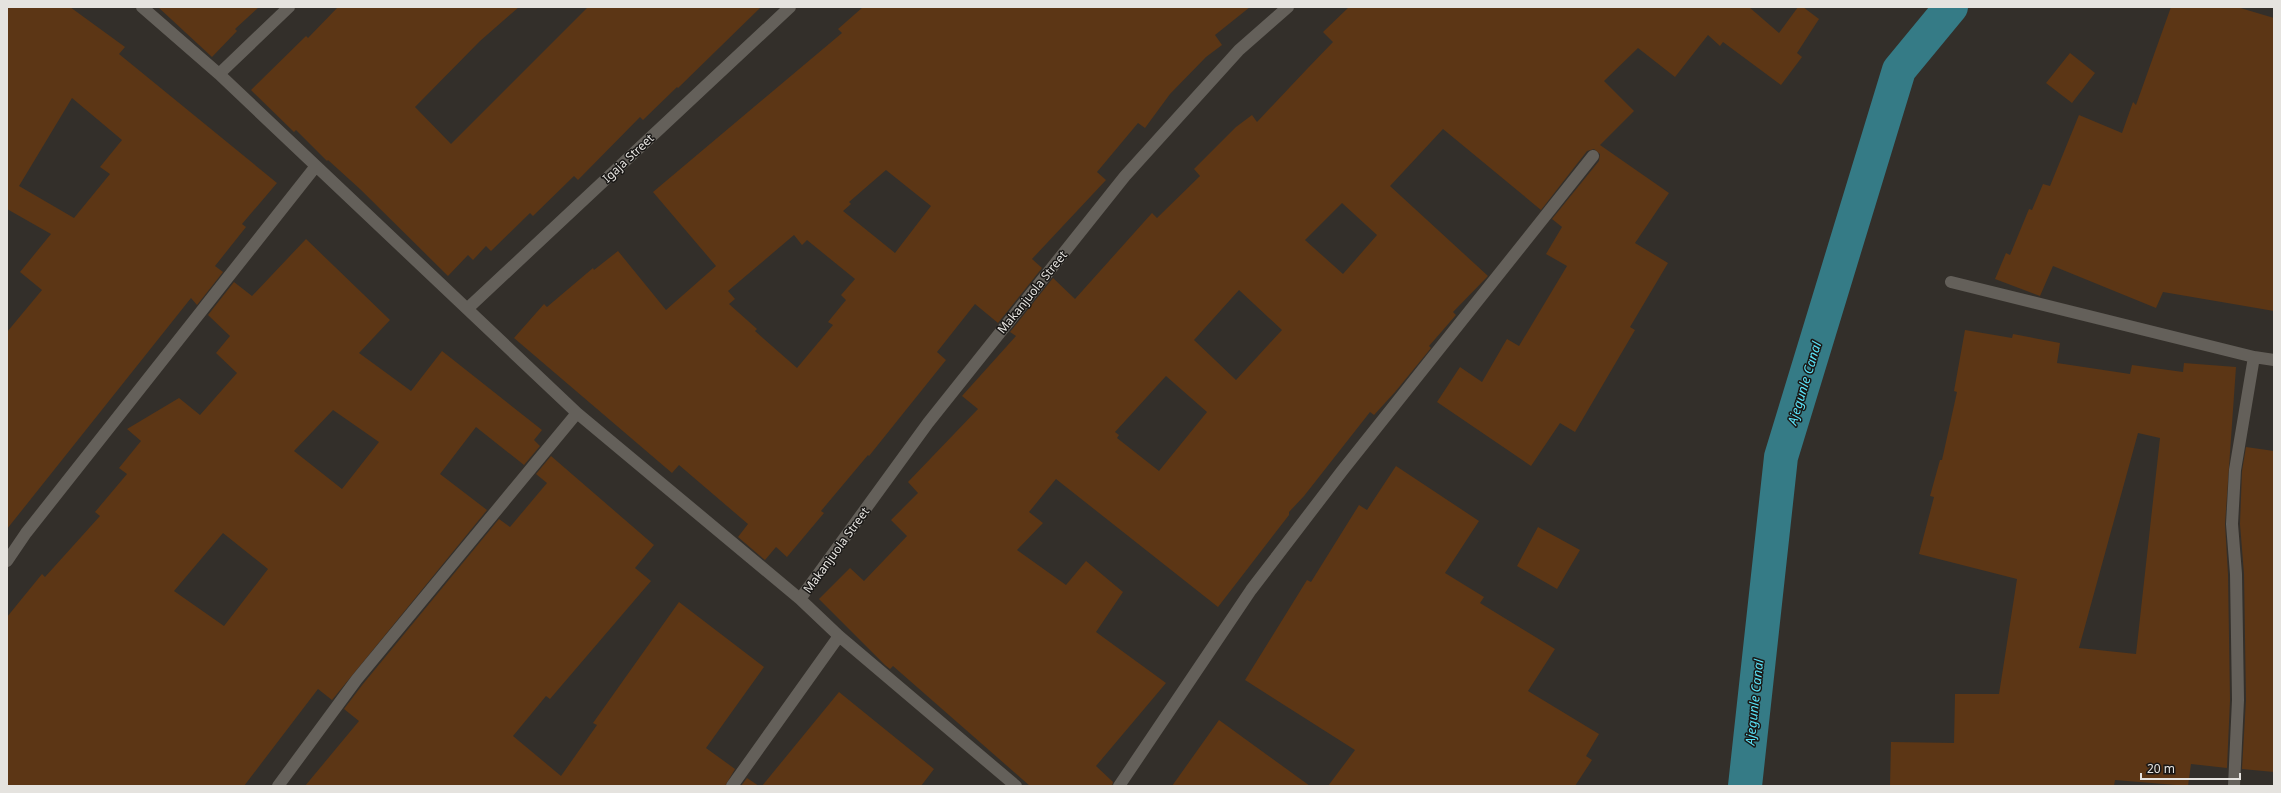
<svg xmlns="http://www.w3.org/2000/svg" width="2281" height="793" viewBox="0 0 2281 793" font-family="'Noto Sans',sans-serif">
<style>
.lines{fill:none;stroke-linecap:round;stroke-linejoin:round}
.canal{stroke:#357b86;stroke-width:34}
.building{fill:#5c3615;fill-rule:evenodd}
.minor{stroke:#64605a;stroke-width:12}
.labels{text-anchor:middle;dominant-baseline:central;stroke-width:3;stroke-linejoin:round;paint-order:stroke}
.street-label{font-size:12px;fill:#e5e3df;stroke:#191715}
.water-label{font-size:13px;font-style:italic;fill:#5be2f7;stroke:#191715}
</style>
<rect width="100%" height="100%" fill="#332f2a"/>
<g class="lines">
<path class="canal" d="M 1745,786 L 1781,457 L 1899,70 L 1951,7"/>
</g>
<path class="building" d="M 7,7 L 70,7 L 125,47 L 119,54 L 277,183 L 242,224 L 246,227 L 215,266 L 223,272 L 197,305 L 191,298 L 7,529 L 7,332 L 42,290 L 20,272 L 51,234 L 7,209 ZM 72,98 L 122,140 L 100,167 L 110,174 L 74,218 L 19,186 Z
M 158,7 L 259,7 L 235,29 L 237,31 L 212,57 Z
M 338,7 L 519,7 L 480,41 L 415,107 L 451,144 L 588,7 L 761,7 L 678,88 L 677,87 L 643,120 L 640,117 L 578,180 L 574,176 L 533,216 L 530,213 L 491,251 L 486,246 L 473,260 L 468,255 L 448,276 L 360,189 L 328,160 L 327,161 L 296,130 L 294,132 L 251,90 L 306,36 L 308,38 Z
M 863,7 L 1250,7 L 1215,35 L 1222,45 L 1206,57 L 1170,94 L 1145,128 L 1138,123 L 1097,172 L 1106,180 L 1032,259 L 1042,268 L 998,323 L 975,304 L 937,352 L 946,360 L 869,456 L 868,455 L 821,511 L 824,513 L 787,557 L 776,547 L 765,560 L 738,537 L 748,524 L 679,465 L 672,473 L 514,338 L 544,304 L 547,307 L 593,268 L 594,270 L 618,251 L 666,310 L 716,266 L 653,192 L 842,33 L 838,29 ZM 886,170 L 931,206 L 895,253 L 843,211 L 851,204 L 849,202 ZM 794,235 L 802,245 L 807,240 L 855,279 L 841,295 L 846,300 L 828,322 L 833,325 L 797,368 L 755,331 L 757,329 L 729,304 L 735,299 L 728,291 Z
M 1349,7 L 1749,7 L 1779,33 L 1798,7 L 1803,7 L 1819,19 L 1797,53 L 1802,57 L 1781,85 L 1723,42 L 1720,46 L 1708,35 L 1675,77 L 1638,48 L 1604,81 L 1634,111 L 1600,145 L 1669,193 L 1635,243 L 1668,263 L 1630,327 L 1635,330 L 1575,432 L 1560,423 L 1531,466 L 1437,402 L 1460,367 L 1482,382 L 1507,339 L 1519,346 L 1567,266 L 1546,254 L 1562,227 L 1552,219 L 1599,161 L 1600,154 L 1594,149 L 1587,151 L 1541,210 L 1443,129 L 1390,186 L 1488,276 L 1453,312 L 1456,315 L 1429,346 L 1431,348 L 1395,392 L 1374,415 L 1370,412 L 1304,496 L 1289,512 L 1289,515 L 1218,607 L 1056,479 L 1029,512 L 1043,523 L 1017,550 L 1066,585 L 1086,561 L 1123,592 L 1096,632 L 1166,683 L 1096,766 L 1113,782 L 1112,786 L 1030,786 L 893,666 L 890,669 L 885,665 L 819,599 L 850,568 L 864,581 L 907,536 L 891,520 L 918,493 L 908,482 L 978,409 L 962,396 L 1016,336 L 1010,332 L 1053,278 L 1075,299 L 1152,213 L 1157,218 L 1200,176 L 1194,169 L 1236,127 L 1252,115 L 1257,122 L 1307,69 L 1333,42 L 1323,32 ZM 1342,203 L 1377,235 L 1343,274 L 1305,240 ZM 1239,290 L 1282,330 L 1236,380 L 1194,340 ZM 1166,376 L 1207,412 L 1159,471 L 1117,438 L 1119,435 L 1115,432 Z
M 2171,7 L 2237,7 L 2274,18 L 2274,311 L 2163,292 L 2156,308 L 2053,266 L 2040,296 L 1995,279 L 2006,253 L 2010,255 L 2029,209 L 2032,210 L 2043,184 L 2050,186 L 2079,115 L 2122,133 L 2133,102 L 2136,105 Z
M 2070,53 L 2095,73 L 2072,103 L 2046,83 Z
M 306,239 L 390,320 L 359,353 L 411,391 L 442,351 L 542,430 L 534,440 L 540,446 L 524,465 L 476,427 L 440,474 L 487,510 L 332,700 L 318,689 L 244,786 L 7,786 L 7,617 L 42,574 L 45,577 L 100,516 L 95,512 L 127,474 L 119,468 L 141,441 L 127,429 L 179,398 L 200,415 L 237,373 L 216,353 L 230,336 L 208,315 L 234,282 L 252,296 ZM 333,410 L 379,442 L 342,489 L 294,451 ZM 223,533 L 268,569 L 224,626 L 174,591 Z
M 1965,330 L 2012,338 L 2013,334 L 2060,343 L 2057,363 L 2130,374 L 2132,365 L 2183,372 L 2184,363 L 2236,367 L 2225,524 L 2228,574 L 2230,700 L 2227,768 L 2191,764 L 2188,786 L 2115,780 L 2114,786 L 1890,786 L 1891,742 L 1954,743 L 1955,694 L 1999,694 L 2017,579 L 1919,554 L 1934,497 L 1930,496 L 1940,460 L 1942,460 L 1957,392 L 1954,391 ZM 2138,433 L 2160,438 L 2136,654 L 2079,648 Z
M 2246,447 L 2274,451 L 2274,772 L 2242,769 L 2246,700 L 2244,574 L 2240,524 L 2242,471 Z
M 551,456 L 654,545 L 635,568 L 651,581 L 550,699 L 546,696 L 513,736 L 561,776 L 597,725 L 593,723 L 679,602 L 764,667 L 706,748 L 735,769 L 725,786 L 305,786 L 359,721 L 344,709 L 363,684 L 499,519 L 510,527 L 547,483 L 536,474 Z
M 1396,466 L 1479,521 L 1445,573 L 1484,597 L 1480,603 L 1555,649 L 1528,691 L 1599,734 L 1586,756 L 1592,760 L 1575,786 L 1328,786 L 1355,750 L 1245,680 L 1307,580 L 1311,582 L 1359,505 L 1367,510 Z
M 1538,527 L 1580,550 L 1557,589 L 1517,566 Z
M 839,692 L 934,769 L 921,786 L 762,786 Z
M 1219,720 L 1310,786 L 1172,786 Z
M 747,778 L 759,786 L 741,786 Z"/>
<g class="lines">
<path class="minor" d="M 142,7 L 219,74 L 577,413 L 800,599 L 839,636 L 1016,786
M 219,74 L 289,7
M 1951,282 L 2254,357 L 2274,360
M 467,309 L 790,7
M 7,561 L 26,533 L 316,166
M 800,599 L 928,423 L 1125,176 L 1239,50 L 1288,7
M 278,786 L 357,679 L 577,413
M 732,786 L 839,636
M 1119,786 L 1251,590 L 1342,471 L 1593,156
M 2234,786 L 2238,700 L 2236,574 L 2232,524 L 2235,470 L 2254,357"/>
</g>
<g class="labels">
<g class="street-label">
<text transform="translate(628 158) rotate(-43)">Igaja Street</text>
<text transform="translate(1032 292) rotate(-51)">Makanjuola Street</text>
<text transform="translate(836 550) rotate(-54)">Makanjuola Street</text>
</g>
<g class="water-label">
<text transform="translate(1804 383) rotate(-73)">Ajegunle Canal</text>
<text transform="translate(1754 702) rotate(-84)">Ajegunle Canal</text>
</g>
</g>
<rect width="2281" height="793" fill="none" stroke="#e5e3df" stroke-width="16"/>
<path d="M2141 773v6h99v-6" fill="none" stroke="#e5e3df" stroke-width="2"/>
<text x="2147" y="773" font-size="12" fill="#e5e3df" stroke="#191715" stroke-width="3" paint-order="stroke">20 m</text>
</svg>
